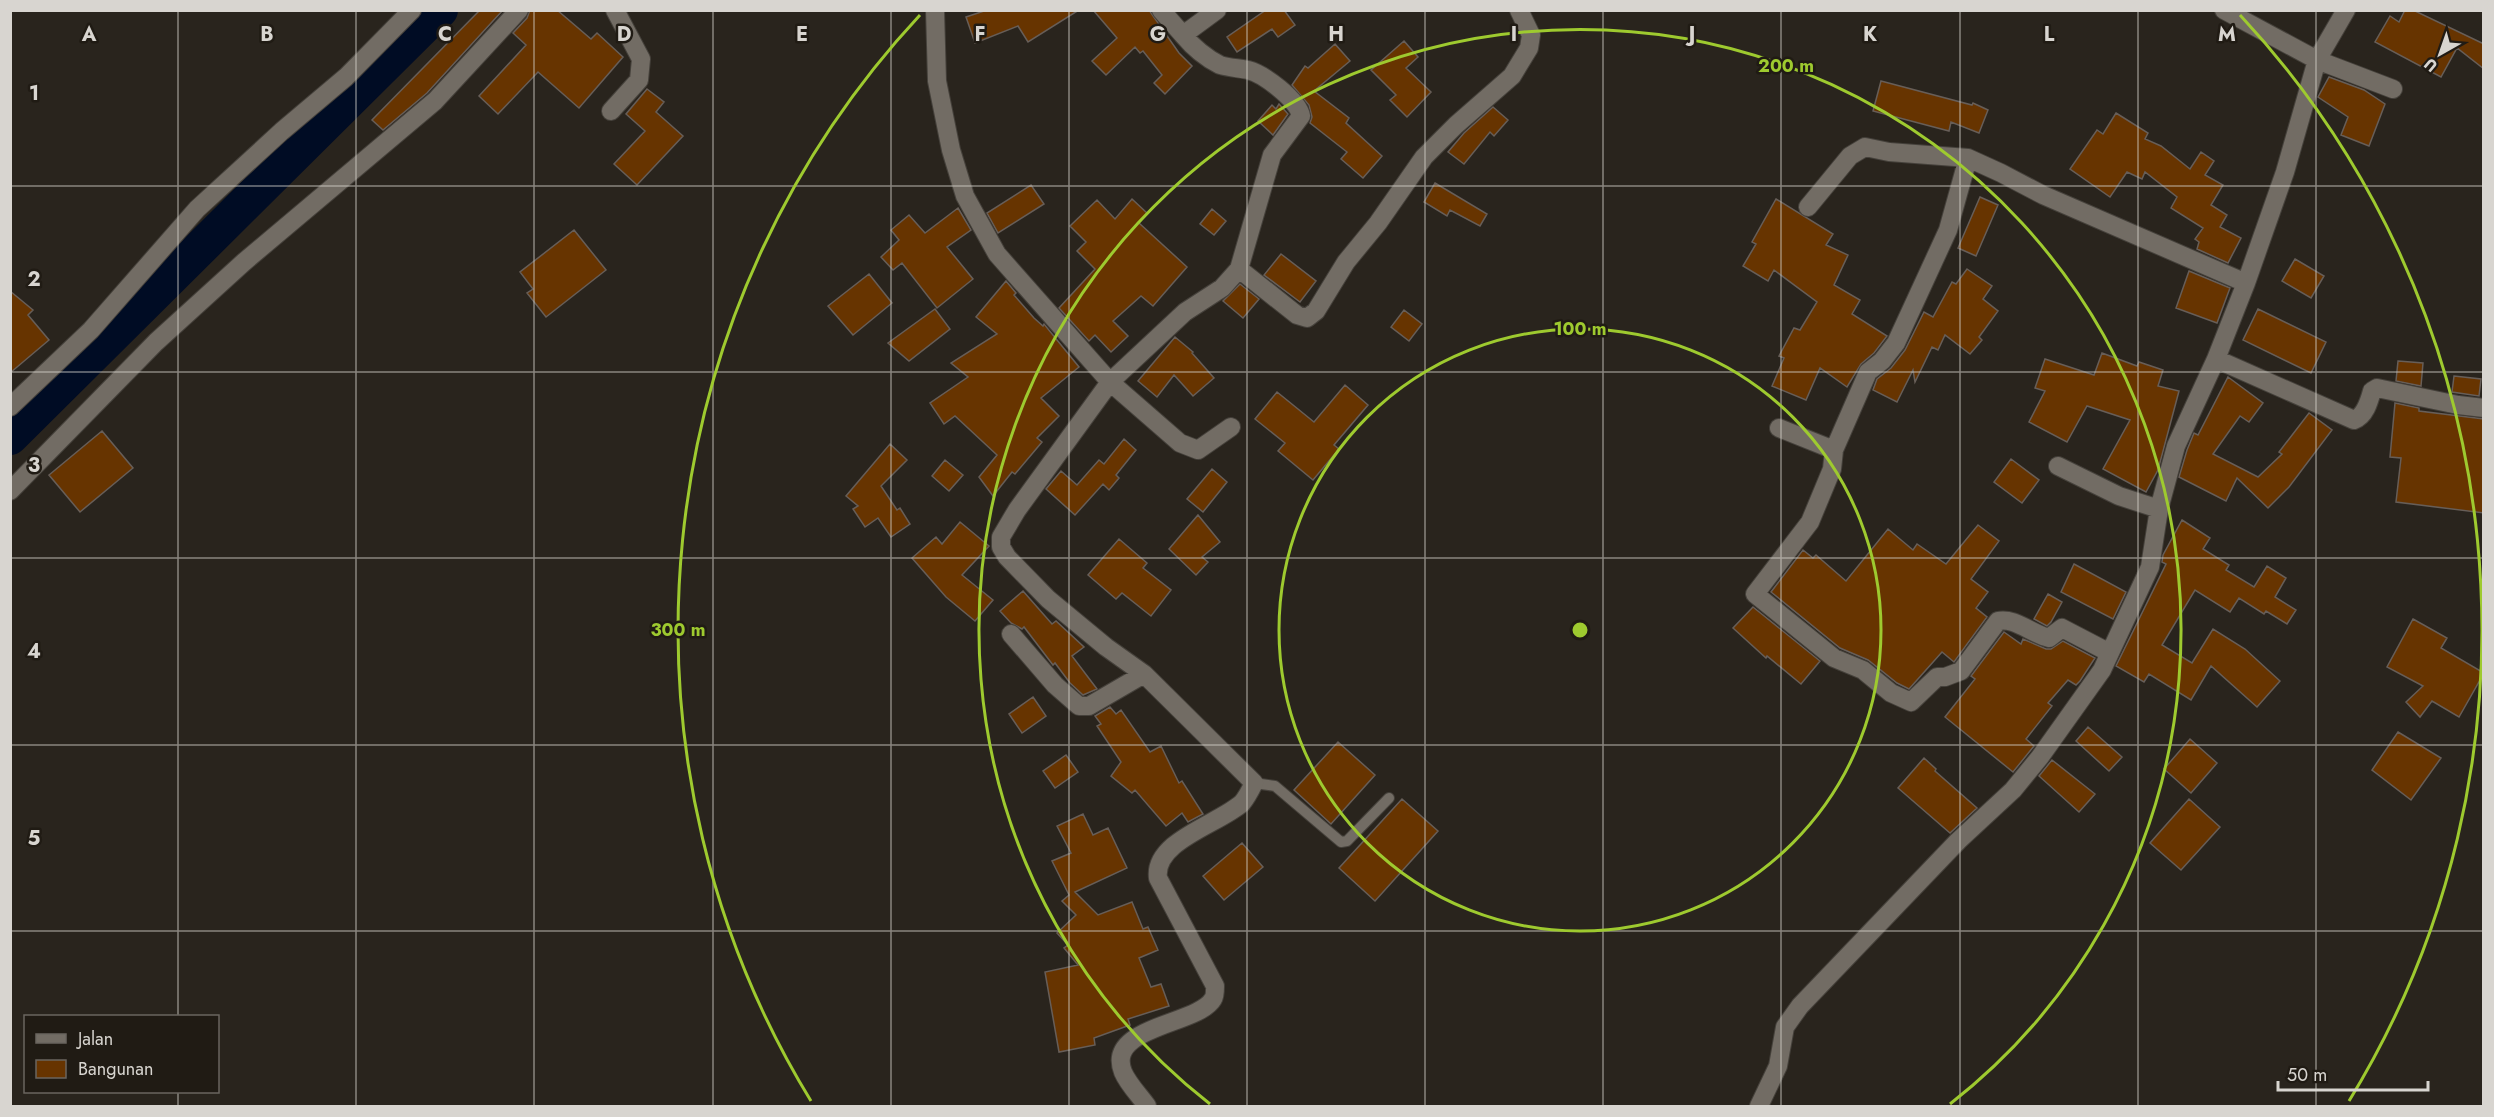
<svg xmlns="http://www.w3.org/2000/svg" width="2494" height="1117" viewBox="0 0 2494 1117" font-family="Jost,sans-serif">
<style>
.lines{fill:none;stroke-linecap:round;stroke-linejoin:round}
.river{stroke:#000c24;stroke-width:36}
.building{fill:#673400;stroke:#675e58;stroke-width:1.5}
.service-casing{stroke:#45413b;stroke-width:12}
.minor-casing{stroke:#45413b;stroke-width:20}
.service{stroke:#726c64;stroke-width:10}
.minor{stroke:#726c64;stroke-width:18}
.grid{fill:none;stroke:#d8d5d0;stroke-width:1.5;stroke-opacity:0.55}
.ring{fill:none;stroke:#9eca2f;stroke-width:3}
.grid-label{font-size:20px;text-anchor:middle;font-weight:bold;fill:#d8d5d0;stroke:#201b14;stroke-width:5;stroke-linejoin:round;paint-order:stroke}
.centre{fill:#9eca2f;stroke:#201b14;stroke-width:3}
.ring-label{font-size:18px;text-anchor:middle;font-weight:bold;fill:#9eca2f;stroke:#201b14;stroke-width:5;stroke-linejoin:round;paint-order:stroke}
</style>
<rect width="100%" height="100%" fill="#29241d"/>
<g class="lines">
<path class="river" d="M 10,437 L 440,10"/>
</g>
<path class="building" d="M 480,10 L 503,10 L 427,93 L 383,130 L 372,120 Z
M 530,10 L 557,10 L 591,39 L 597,33 L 623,57 L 579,108 L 538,72 L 498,114 L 479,96 L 526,45 L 513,33 L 527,18 Z
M 987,10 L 1079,10 L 1028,42 L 1018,26 L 975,43 L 966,17 Z
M 1093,10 L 1149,10 L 1179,53 L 1192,66 L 1165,94 L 1154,83 L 1162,75 L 1143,51 L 1140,53 L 1135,47 L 1106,75 L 1092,61 L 1117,38 Z
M 1266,10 L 1284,10 L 1295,25 L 1278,37 L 1272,29 L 1237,52 L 1227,37 Z
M 2405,10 L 2413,10 L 2484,44 L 2484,69 L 2457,48 L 2441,77 L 2375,42 L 2390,16 L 2399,22 Z
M 1404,41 L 1418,57 L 1406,68 L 1431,92 L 1407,117 L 1390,100 L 1396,95 L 1371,70 Z
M 1335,44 L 1350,61 L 1314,91 L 1349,118 L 1346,123 L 1382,156 L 1363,178 L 1341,159 L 1347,152 L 1310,123 L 1312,117 L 1309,105 L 1292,85 L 1305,66 L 1308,68 Z
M 2329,77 L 2364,90 L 2385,104 L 2369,146 L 2341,135 L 2348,117 L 2318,97 Z
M 1881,81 L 1972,105 L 1973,103 L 1988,110 L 1979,133 L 1951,122 L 1949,131 L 1873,111 Z
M 647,89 L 664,102 L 656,112 L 683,136 L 637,185 L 614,164 L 645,131 L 626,114 Z
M 1279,104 L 1288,114 L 1273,135 L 1258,121 L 1272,105 L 1276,109 Z
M 1493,107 L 1508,120 L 1494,136 L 1490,132 L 1464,164 L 1448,152 L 1464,133 Z
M 2116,113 L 2148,133 L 2145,139 L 2161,146 L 2190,169 L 2201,152 L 2214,161 L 2205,175 L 2223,185 L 2211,205 L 2227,215 L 2220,227 L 2241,238 L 2228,263 L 2197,249 L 2199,242 L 2195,239 L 2203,228 L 2171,208 L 2177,197 L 2145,172 L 2142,179 L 2127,172 L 2110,197 L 2070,169 L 2097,130 L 2103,134 Z
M 1435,183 L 1487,214 L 1480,226 L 1450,210 L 1447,216 L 1424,202 Z
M 1031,185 L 1044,204 L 998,233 L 987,213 Z
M 1980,197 L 1998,205 L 1976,256 L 1958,248 Z
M 1132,199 L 1147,213 L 1139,223 L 1187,267 L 1153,306 L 1141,296 L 1113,321 L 1128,336 L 1111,352 L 1095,335 L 1089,341 L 1059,308 L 1095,269 L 1077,251 L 1086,242 L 1070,226 L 1097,200 L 1115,219 Z
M 1776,199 L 1833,234 L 1826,245 L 1848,255 L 1834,285 L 1860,300 L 1852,314 L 1887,336 L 1874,353 L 1861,364 L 1847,387 L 1820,368 L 1806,400 L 1772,386 L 1784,358 L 1779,356 L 1794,328 L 1800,330 L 1817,302 L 1774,270 L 1768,281 L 1743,266 L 1756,244 L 1752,242 Z
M 958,208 L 971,230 L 947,247 L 973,279 L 937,308 L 902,263 L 893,270 L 881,257 L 899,240 L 891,230 L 909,215 L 925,233 Z
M 1212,209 L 1226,221 L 1214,235 L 1200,224 Z
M 574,230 L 606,270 L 546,317 L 527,293 L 533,289 L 520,272 Z
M 1281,254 L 1316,281 L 1300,302 L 1264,275 Z
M 2295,259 L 2324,276 L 2311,298 L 2282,281 Z
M 1967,269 L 1992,286 L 1983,299 L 1998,311 L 1979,337 L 1982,340 L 1970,354 L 1945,335 L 1938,350 L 1932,347 L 1915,382 L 1913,370 L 1897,402 L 1873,390 L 1877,379 L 1891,368 L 1905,350 L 1924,312 L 1933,317 L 1952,282 L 1956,284 Z
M 2189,271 L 2230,288 L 2217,323 L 2176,308 Z
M 869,274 L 892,303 L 853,335 L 828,306 Z
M 1006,281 L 1016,293 L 1014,295 L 1034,318 L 1043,326 L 1044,324 L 1079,367 L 1041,398 L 1059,416 L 1037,438 L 1042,442 L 1015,474 L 1012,472 L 993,496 L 979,477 L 997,455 L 955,416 L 944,424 L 930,403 L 968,377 L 951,363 L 997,334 L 976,317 Z
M 1240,284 L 1259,299 L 1243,318 L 1223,301 Z
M 10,291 L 33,310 L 28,315 L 49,340 L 10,373 Z
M 935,309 L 950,329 L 909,361 L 888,343 Z
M 2258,309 L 2326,342 L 2311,373 L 2243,340 Z
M 1404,310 L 1422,324 L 1409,341 L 1391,327 Z
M 1175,337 L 1193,352 L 1192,353 L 1214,378 L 1193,396 L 1174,375 L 1157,397 L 1138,381 Z
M 2102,353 L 2137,366 L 2139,362 L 2163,370 L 2158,386 L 2179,391 L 2158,470 L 2146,492 L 2103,469 L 2130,420 L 2087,406 L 2067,442 L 2029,422 L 2045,391 L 2035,388 L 2045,359 L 2094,375 Z
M 2398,361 L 2423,363 L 2421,386 L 2396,381 Z
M 2454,376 L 2481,379 L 2479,396 L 2452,392 Z
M 2228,377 L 2263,403 L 2249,422 L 2240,416 L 2213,454 L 2258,477 L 2282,454 L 2279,452 L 2309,413 L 2332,430 L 2289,487 L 2268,508 L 2237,478 L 2226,501 L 2179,477 L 2187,450 L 2194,433 L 2198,435 Z
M 1345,385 L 1368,405 L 1334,445 L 1339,449 L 1313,480 L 1278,451 L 1285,443 L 1255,419 L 1277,392 L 1314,422 Z
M 2395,403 L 2419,408 L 2419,411 L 2484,419 L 2484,513 L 2396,502 L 2401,458 L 2390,457 Z
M 102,431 L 133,468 L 80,512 L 49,475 Z
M 1124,439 L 1136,450 L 1116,475 L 1119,478 L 1109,490 L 1103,484 L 1075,515 L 1046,489 L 1061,471 L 1077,485 L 1099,460 L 1104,464 Z
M 890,444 L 907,460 L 881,486 L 897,510 L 900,508 L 910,524 L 891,537 L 878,518 L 865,527 L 853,509 L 858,506 L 846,496 Z
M 2011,459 L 2039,480 L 2022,503 L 1994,482 Z
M 945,460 L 963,475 L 949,491 L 932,476 Z
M 1212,469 L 1227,482 L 1203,512 L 1187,499 Z
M 1198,515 L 1220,542 L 1202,557 L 1208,562 L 1196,575 L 1169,549 Z
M 2182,520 L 2210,538 L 2203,549 L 2229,565 L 2226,570 L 2254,587 L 2267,566 L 2286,578 L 2275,597 L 2296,610 L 2287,624 L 2266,611 L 2264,614 L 2239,598 L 2230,612 L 2195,590 L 2162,645 L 2192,663 L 2213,629 L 2245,649 L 2280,681 L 2257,707 L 2211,666 L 2191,700 L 2149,674 L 2144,682 L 2116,666 L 2166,564 L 2162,562 L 2163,555 Z
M 960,522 L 989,546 L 962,575 L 993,600 L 975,621 L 946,597 L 912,558 L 936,537 L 942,544 Z
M 1978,525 L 1999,541 L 1971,579 L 1988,592 L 1976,608 L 1987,617 L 1954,662 L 1942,652 L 1909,689 L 1897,683 L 1868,660 L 1840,648 L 1771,592 L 1803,550 L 1813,558 L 1816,555 L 1846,581 L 1888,529 L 1913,550 L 1917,544 L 1946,564 Z
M 1119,539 L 1147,563 L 1143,568 L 1171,590 L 1151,616 L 1122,593 L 1116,599 L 1088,575 Z
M 2074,564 L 2126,592 L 2113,619 L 2061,592 Z
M 1023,591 L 1052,624 L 1056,621 L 1084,647 L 1072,656 L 1097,689 L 1083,695 L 1070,683 L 1055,663 L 1053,665 L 1024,627 L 1022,629 L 1011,623 L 1000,611 Z
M 2048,594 L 2062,602 L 2051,622 L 2047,626 L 2034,619 Z
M 1753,607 L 1820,661 L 1801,684 L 1767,656 L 1766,658 L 1733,628 Z
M 2413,619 L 2447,638 L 2441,648 L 2484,673 L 2459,717 L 2432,701 L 2420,717 L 2406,702 L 2423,686 L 2387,667 Z
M 2004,632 L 2021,644 L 2023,639 L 2046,649 L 2051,649 L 2063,641 L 2095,658 L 2080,681 L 2076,685 L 2068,680 L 2048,703 L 2052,706 L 2026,739 L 2034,746 L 2013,772 L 1945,717 L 1975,679 L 1971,676 Z
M 1033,697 L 1046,716 L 1022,733 L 1009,714 Z
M 1110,707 L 1116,714 L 1121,710 L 1150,752 L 1161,746 L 1179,783 L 1182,781 L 1203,814 L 1188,822 L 1182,813 L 1166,826 L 1135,790 L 1132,793 L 1111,776 L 1121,762 L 1097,726 L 1101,724 L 1095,716 Z
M 2088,727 L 2122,757 L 2109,771 L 2076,741 Z
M 2398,732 L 2441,758 L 2411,800 L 2372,770 Z
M 2190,739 L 2217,763 L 2191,793 L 2164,769 Z
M 1338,742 L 1375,775 L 1331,824 L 1294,790 Z
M 1066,755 L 1078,772 L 1055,788 L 1043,771 Z
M 1924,758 L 1936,769 L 1935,771 L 1977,808 L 1950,833 L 1898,788 Z
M 2052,760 L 2095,794 L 2079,812 L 2039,776 Z
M 1402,799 L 1438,831 L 1375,901 L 1339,868 Z
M 2189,799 L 2220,827 L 2181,870 L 2150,843 Z
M 1083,814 L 1093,835 L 1108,828 L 1127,868 L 1075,892 L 1098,915 L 1132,902 L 1143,929 L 1148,927 L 1158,950 L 1139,958 L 1151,987 L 1161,984 L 1169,1006 L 1128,1019 L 1130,1025 L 1094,1038 L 1095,1045 L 1059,1052 L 1045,972 L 1078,965 L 1064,948 L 1068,945 L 1057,933 L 1076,915 L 1062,901 L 1069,895 L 1052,861 L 1071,853 L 1057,826 Z
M 1242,843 L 1263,867 L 1224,900 L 1203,876 Z"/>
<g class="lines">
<defs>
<path id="service" d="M 1254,783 L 1275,786 L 1341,842 L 1347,841 L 1389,798"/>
<path id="minor" d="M 935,10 L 937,81 L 951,150 L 965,196 L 997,254 L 1110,382 L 1180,443 L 1198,450 L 1231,427
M 1161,10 L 1183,35
M 1217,10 L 1183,35 C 1193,47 1206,58 1220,65 C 1230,68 1239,68 1248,70 C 1264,74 1298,100 1301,116 L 1272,155 L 1239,269
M 2224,10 L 2317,60 L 2393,89
M 611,111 L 639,80 L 641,59 L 615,10
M 1808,207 L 1850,156 L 1865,147 L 1889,152 L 1968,158 L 2001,173 L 2043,195 L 2246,283
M 2216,359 L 2354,420 C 2365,416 2369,402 2372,391 L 2377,388 L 2458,405 L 2484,408
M 10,407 L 91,330 L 197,209 L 282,131 L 346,77 L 412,10
M 1779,428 L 1834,450 L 1868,372 L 1882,361 L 1896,343 L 1948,230 L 1968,158
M 1834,450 L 1832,469 L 1810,522 L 1755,594 L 1834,658 L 1863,670 L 1891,693 L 1911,702 L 1937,677 L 1945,677 L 1961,671 L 1998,621 C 2014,617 2032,634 2049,638 L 2062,628 L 2110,653
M 2058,466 L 2119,496 L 2159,509
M 10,491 L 156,342 L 244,262 L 435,101 L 519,10
M 1011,634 L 1055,685 L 1079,706 L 1089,706 L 1144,674
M 1147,1106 C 1140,1096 1128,1084 1123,1072 C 1105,1026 1198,1025 1213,999 C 1215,996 1215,989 1215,986 L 1158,878 C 1153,841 1219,824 1242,803 C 1247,797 1251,789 1254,783 L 1144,674 L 1106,647 L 1048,599 L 1007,557 L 1001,547 L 1001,537 L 1017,510 L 1110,382 L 1185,312 L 1222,288 L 1239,269 L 1297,315 L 1307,318 L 1316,311 L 1346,262 L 1378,223 L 1424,157 L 1456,125 L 1512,76 L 1529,48 L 1531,35 L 1519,10
M 1759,1106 L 1778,1066 L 1785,1027 L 1800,1006 L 1958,841 L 2013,790 L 2040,757 L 2102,670 L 2150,567 L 2159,509 L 2176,446 L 2216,359 L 2246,283 L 2285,172 L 2317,60 L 2346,10"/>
</defs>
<use href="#service" class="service-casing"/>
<use href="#minor" class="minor-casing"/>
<use href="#service" class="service"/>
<use href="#minor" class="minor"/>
</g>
<path class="grid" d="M 178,10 L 178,1016M 356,10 L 356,1106M 534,10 L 534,1106M 713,10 L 713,1106M 891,10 L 891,1106M 1069,10 L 1069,1106M 1247,10 L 1247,1106M 1425,10 L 1425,1106M 1603,10 L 1603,1106M 1781,10 L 1781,1106M 1960,10 L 1960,1106M 2138,10 L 2138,1106M 2316,10 L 2316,1106M 10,186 L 2484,186M 10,372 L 2484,372M 10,558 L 2484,558M 10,745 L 2484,745M 10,931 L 2484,931M 178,1092 L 178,1106"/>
<g class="ring">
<circle cx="1580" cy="630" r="301"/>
<path d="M1210 1104A601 601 0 1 1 1950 1104"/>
<path d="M811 1101A902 902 0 0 1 920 15M2240 15A902 902 0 0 1 2349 1101"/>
</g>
<g class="grid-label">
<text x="89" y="41">A</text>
<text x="267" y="41">B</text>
<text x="445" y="41">C</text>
<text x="624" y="41">D</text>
<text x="802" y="41">E</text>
<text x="980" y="41">F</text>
<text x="1158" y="41">G</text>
<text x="1336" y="41">H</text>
<text x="1514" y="41">I</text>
<text x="1692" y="41">J</text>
<text x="1870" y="41">K</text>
<text x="2049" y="41">L</text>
<text x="2227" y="41">M</text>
<text x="34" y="100">1</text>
<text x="34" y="286">2</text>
<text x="34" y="472">3</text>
<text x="34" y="658">4</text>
<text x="34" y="845">5</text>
</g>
<circle cx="1580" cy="630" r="9" class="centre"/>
<g class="ring-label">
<text x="1786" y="72">200 m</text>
<text x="1580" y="335">100 m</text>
<text x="678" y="636">300 m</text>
</g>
<rect width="2494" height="1117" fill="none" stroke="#d8d5d0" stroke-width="24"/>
<rect x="24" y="1015" width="195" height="78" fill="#201b14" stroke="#6a655f" stroke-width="1.5"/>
<rect x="36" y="1034" width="30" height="9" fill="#726c64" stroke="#6a655f" stroke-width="1.5"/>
<text x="78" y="1045" font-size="18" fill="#d8d5d0">Jalan</text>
<rect x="36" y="1060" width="30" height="18" fill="#673400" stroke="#6a655f" stroke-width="1.5"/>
<text x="78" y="1075" font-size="18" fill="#d8d5d0">Bangunan</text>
<g transform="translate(2440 54) rotate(220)" stroke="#201b14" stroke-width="4.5" paint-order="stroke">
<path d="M0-4.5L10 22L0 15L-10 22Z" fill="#d8d5d0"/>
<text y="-9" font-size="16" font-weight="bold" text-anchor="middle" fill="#d8d5d0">U</text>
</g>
<path d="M2278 1081v9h150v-9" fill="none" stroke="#d8d5d0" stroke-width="3"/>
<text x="2287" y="1081" font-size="18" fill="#d8d5d0" stroke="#201b14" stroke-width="4.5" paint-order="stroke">50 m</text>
</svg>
